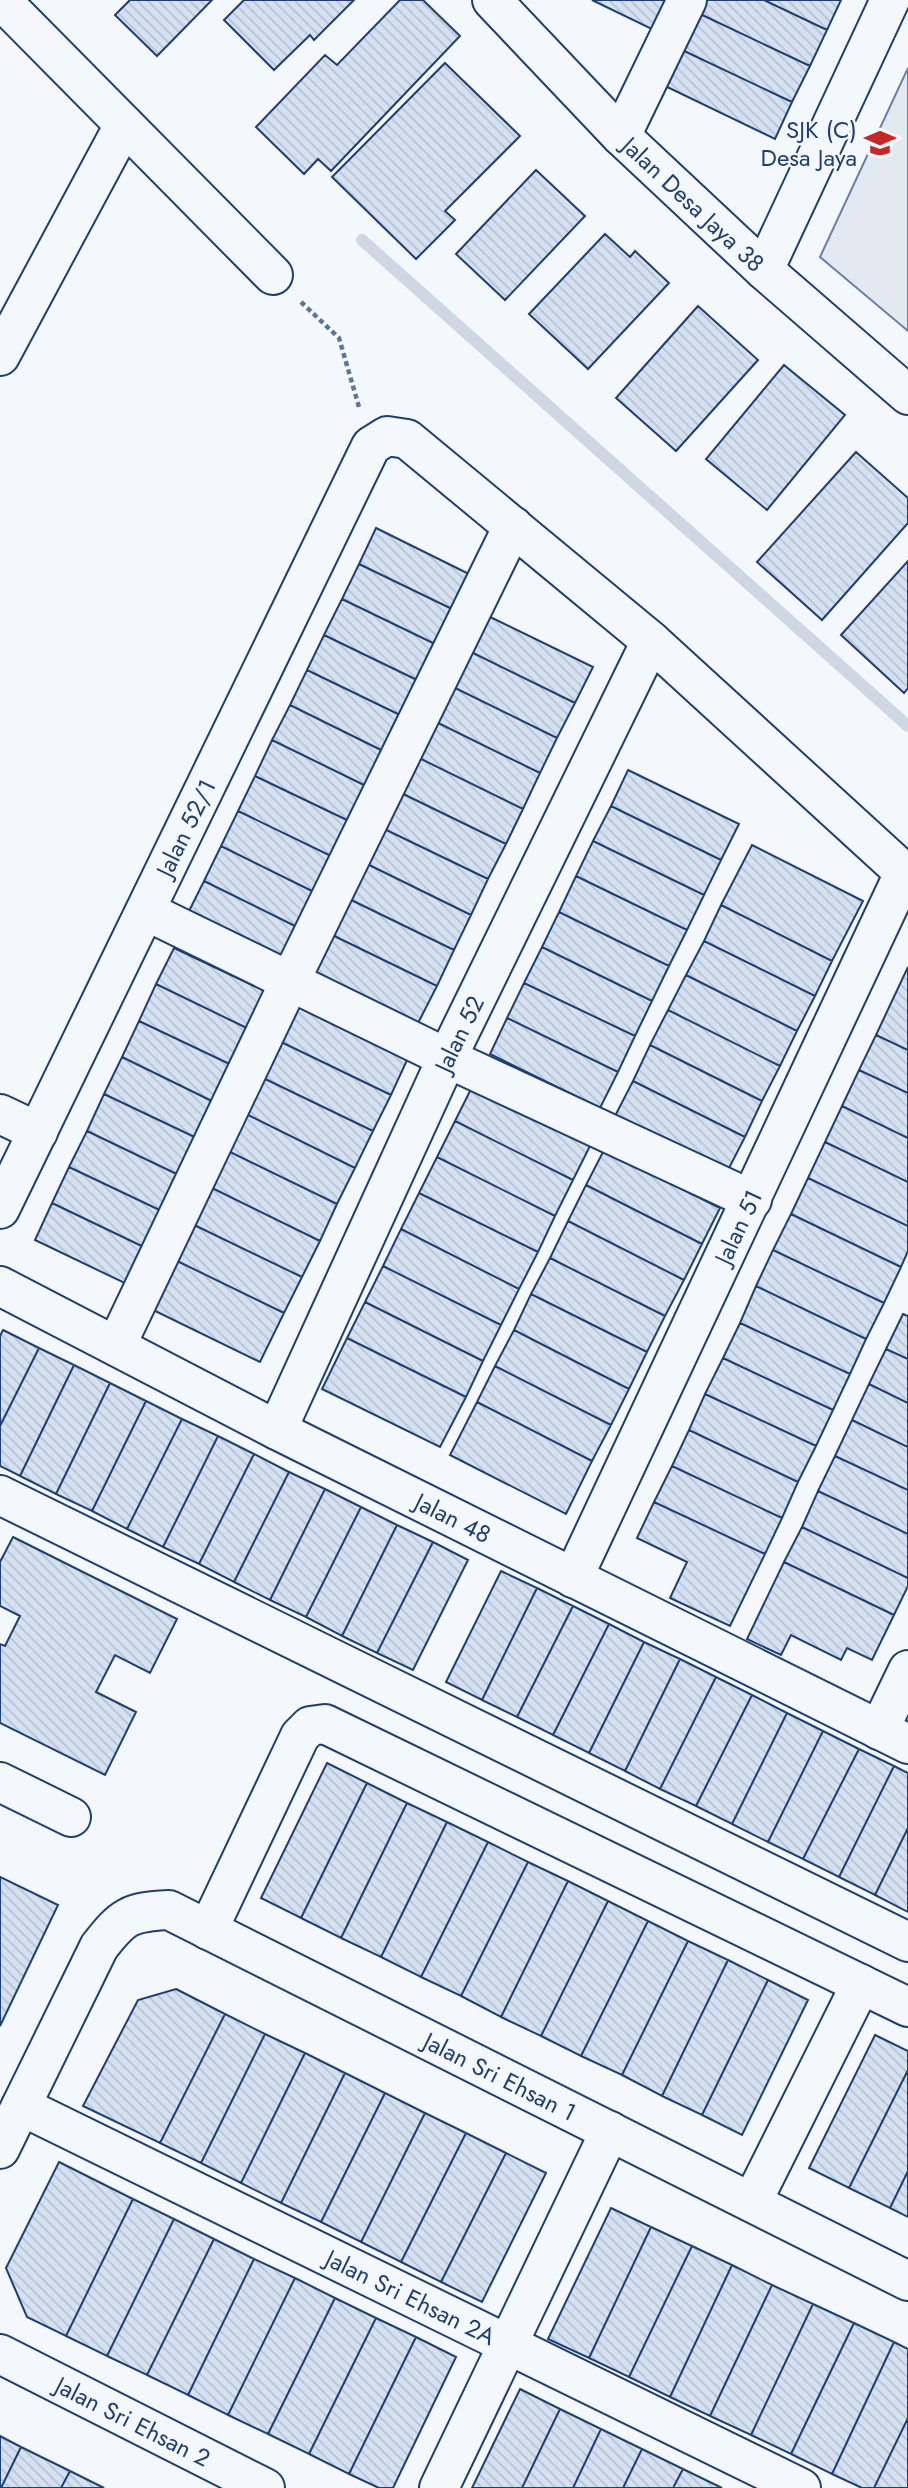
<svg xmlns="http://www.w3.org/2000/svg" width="908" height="2488" viewBox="0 0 908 2488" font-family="Jost,sans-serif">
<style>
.pitch{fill:#e3e9f0;stroke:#687fa3;stroke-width:2}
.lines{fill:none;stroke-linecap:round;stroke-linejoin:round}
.stream{stroke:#cfd7e4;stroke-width:12}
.building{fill:url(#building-back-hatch);stroke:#1d3f73;stroke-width:2}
.minor-casing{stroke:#1d3f73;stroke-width:42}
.path{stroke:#5e769c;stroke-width:4.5;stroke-dasharray:5 3.5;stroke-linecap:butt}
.minor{stroke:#f4f7fb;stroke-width:38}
.labels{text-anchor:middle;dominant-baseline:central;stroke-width:5;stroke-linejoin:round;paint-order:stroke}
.poi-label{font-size:24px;fill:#1d3f73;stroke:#f4f7fb;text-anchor:end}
.street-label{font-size:24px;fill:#1d3f73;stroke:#f4f7fb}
</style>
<defs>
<pattern id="building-back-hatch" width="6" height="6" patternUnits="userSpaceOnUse" patternTransform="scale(1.75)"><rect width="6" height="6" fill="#d5e0f0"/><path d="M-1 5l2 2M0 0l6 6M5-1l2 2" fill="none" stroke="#b6c1d1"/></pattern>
</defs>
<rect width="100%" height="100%" fill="#f4f7fb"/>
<path class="pitch" d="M 908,68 L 908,331 L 820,257 Z"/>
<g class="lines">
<path class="stream" d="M 362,240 L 908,726"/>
</g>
<path class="building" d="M 130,0 L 212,0 L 157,56 L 115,15 Z
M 244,0 L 354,0 L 314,40 L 310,35 L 274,70 L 224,20 Z
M 400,0 L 423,0 L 460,36 L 331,171 L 318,159 L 304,174 L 256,127 L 325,55 L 337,65 Z
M 592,0 L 676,0 L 660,33 Z
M 704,0 L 764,0 L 827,30 L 810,66 L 698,13 Z
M 764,0 L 841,0 L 827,30 Z
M 698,13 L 810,66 L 792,102 L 680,49 Z
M 680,49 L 792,102 L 775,139 L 663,85 Z
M 445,63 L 520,136 L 445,211 L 455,220 L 416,259 L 332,177 Z
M 536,170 L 585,216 L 505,300 L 456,254 Z
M 605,234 L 630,257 L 635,251 L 669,283 L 588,369 L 529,314 Z
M 698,306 L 758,360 L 676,451 L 616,398 Z
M 784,365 L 845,415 L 767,510 L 706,459 Z
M 856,452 L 908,498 L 908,523 L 822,620 L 757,562 Z
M 376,528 L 469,574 L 452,609 L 359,564 Z
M 908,561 L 908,688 L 904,693 L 841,635 Z
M 359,564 L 452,609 L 435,644 L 342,599 Z
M 342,599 L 435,644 L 417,680 L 324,635 Z
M 480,612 L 593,667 L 575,703 L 463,648 Z
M 324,635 L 417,680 L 400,715 L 307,670 Z
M 463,648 L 575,703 L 557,738 L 445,683 Z
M 307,670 L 400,715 L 383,751 L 290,705 Z
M 445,683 L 557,738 L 540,773 L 428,718 Z
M 290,705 L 383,751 L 366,786 L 272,740 Z
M 428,718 L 540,773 L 523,809 L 411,754 Z
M 272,740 L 366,786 L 349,821 L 255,776 Z
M 411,754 L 523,809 L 506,844 L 393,789 Z
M 628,770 L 739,824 L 721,860 L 611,806 Z
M 255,776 L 349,821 L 331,856 L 238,811 Z
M 393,789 L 506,844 L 488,879 L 376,825 Z
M 611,806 L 721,860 L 704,895 L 593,841 Z
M 238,811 L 331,856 L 314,892 L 221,846 Z
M 376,825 L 488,879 L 471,915 L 359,860 Z
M 593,841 L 704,895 L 687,930 L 576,876 Z
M 752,845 L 863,901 L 832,961 L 721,905 Z
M 221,846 L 314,892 L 297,927 L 204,881 Z
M 359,860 L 471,915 L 454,950 L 341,895 Z
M 576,876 L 687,930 L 669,966 L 559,912 Z
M 204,881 L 297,927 L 280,963 L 186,917 Z
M 341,895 L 454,950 L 437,986 L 324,931 Z
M 721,905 L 832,961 L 815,996 L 704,941 Z
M 559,912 L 669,966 L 652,1001 L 542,947 Z
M 324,931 L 437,986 L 414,1031 L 302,976 Z
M 704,941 L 815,996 L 797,1031 L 686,975 Z
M 542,947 L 652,1001 L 635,1036 L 524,983 Z
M 174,948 L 273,995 L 255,1032 L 156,984 Z
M 908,967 L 908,1050 L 876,1035 Z
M 686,975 L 797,1031 L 780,1066 L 668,1010 Z
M 524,983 L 635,1036 L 618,1072 L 507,1018 Z
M 156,984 L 255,1032 L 238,1068 L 139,1021 Z
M 295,1003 L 408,1058 L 391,1095 L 277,1040 Z
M 668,1010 L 780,1066 L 762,1101 L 650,1045 Z
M 507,1018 L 618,1072 L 600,1108 L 490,1054 Z
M 139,1021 L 238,1068 L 220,1105 L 122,1057 Z
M 876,1035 L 908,1050 L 908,1093 L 859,1070 Z
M 277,1040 L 391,1095 L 373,1131 L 259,1076 Z
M 650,1045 L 762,1101 L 745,1137 L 633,1081 Z
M 122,1057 L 220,1105 L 203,1141 L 104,1094 Z
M 859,1070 L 908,1093 L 908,1138 L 842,1106 Z
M 259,1076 L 373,1131 L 355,1168 L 242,1112 Z
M 633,1081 L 745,1137 L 727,1172 L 615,1116 Z
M 473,1085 L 591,1144 L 573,1180 L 455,1121 Z
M 104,1094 L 203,1141 L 185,1178 L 87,1131 Z
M 842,1106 L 908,1138 L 908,1182 L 825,1142 Z
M 242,1112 L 355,1168 L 337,1204 L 224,1149 Z
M 455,1121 L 573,1180 L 555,1216 L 437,1157 Z
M 87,1131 L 185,1178 L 168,1214 L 69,1167 Z
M 825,1142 L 908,1182 L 908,1226 L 808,1178 Z
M 224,1149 L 337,1204 L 320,1241 L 206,1185 Z
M 604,1150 L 720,1208 L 702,1244 L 586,1185 Z
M 437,1157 L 555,1216 L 538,1252 L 419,1193 Z
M 69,1167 L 168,1214 L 150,1250 L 52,1203 Z
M 808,1178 L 908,1226 L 908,1251 L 901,1267 L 791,1214 Z
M 206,1185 L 320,1241 L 302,1277 L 188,1222 Z
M 586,1185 L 702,1244 L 684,1280 L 568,1221 Z
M 419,1193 L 538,1252 L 519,1289 L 401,1229 Z
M 52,1203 L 150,1250 L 133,1287 L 35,1240 Z
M 791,1214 L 901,1267 L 884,1303 L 773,1250 Z
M 568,1221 L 684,1280 L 665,1316 L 550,1258 Z
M 188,1222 L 302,1277 L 284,1313 L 171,1258 Z
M 401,1229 L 519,1289 L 501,1325 L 383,1266 Z
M 773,1250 L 884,1303 L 866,1339 L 756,1286 Z
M 171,1258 L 284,1313 L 260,1362 L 147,1307 Z
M 550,1258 L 665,1316 L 647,1352 L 531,1294 Z
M 383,1266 L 501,1325 L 483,1361 L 365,1302 Z
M 756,1286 L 866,1339 L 850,1374 L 740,1323 Z
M 531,1294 L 647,1352 L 629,1389 L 514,1330 Z
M 365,1302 L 483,1361 L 466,1397 L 347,1338 Z
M 903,1314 L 908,1316 L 908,1359 L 886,1349 Z
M 740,1323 L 850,1374 L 833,1410 L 723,1358 Z
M 3,1330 L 39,1348 L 0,1426 L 0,1336 Z
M 514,1330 L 629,1389 L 611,1425 L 495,1366 Z
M 347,1338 L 466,1397 L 440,1447 L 322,1389 Z
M 39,1348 L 74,1365 L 20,1476 L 0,1466 L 0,1426 Z
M 886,1349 L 908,1359 L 908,1403 L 869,1384 Z
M 723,1358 L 833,1410 L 816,1446 L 705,1394 Z
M 74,1365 L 110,1383 L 56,1494 L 20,1476 Z
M 495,1366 L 611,1425 L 592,1461 L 477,1402 Z
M 110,1383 L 146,1401 L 92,1511 L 56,1494 Z
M 869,1384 L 908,1403 L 908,1447 L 852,1420 Z
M 705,1394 L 816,1446 L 798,1482 L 689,1430 Z
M 146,1401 L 182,1419 L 127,1529 L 92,1511 Z
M 477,1402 L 592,1461 L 566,1514 L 450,1455 Z
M 182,1419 L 218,1436 L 163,1547 L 127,1529 Z
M 852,1420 L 908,1447 L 908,1490 L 835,1456 Z
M 689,1430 L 798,1482 L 782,1518 L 672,1466 Z
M 218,1436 L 254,1454 L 199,1564 L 163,1547 Z
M 254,1454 L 289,1472 L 234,1582 L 199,1564 Z
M 835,1456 L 908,1490 L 908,1534 L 818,1491 Z
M 672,1466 L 782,1518 L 765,1554 L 654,1502 Z
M 289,1472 L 325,1489 L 270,1600 L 234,1582 Z
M 325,1489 L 361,1507 L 306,1617 L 270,1600 Z
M 818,1491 L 908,1534 L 908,1578 L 802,1527 Z
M 654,1502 L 765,1554 L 730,1626 L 670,1598 L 687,1562 L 637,1538 Z
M 361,1507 L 397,1525 L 342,1636 L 306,1617 Z
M 397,1525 L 433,1542 L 377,1653 L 342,1636 Z
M 802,1527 L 908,1578 L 908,1586 L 894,1615 L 784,1562 Z
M 13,1537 L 177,1619 L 150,1673 L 115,1655 L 96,1692 L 136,1712 L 105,1775 L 0,1723 L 0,1644 L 5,1646 L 20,1616 L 0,1606 L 0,1562 Z
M 433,1542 L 468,1560 L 413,1670 L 377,1653 Z
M 784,1562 L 894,1615 L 872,1660 L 847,1648 L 841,1660 L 791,1635 L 781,1655 L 747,1639 Z
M 501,1571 L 537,1588 L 482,1700 L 446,1682 Z
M 537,1588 L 573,1606 L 517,1717 L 482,1700 Z
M 573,1606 L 609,1624 L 553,1735 L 517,1717 Z
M 609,1624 L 644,1642 L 589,1753 L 553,1735 Z
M 644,1642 L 680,1659 L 625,1771 L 589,1753 Z
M 680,1659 L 716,1677 L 660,1789 L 625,1771 Z
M 716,1677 L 752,1695 L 696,1806 L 660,1789 Z
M 752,1695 L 787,1713 L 732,1824 L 696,1806 Z
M 787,1713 L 823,1731 L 768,1842 L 732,1824 Z
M 823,1731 L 859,1749 L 803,1859 L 768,1842 Z
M 859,1749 L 894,1766 L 839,1877 L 803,1859 Z
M 327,1763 L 367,1783 L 301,1918 L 261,1898 Z
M 894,1766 L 908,1773 L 908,1828 L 875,1895 L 839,1877 Z
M 367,1783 L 407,1803 L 341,1938 L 301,1918 Z
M 407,1803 L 447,1822 L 381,1957 L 341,1938 Z
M 447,1822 L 488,1842 L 421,1977 L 381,1957 Z
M 908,1828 L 908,1912 L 875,1895 Z
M 488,1842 L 528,1862 L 461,1996 L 421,1977 Z
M 528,1862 L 568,1881 L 501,2017 L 461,1996 Z
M 0,1877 L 58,1905 L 0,2026 Z
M 568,1881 L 608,1901 L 541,2036 L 501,2017 Z
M 608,1901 L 648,1921 L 581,2056 L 541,2036 Z
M 648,1921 L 688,1941 L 622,2075 L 581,2056 Z
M 688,1941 L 728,1960 L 662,2096 L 622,2075 Z
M 728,1960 L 768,1980 L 702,2115 L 662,2096 Z
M 768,1980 L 808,2000 L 742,2135 L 702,2115 Z
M 176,1989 L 225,2014 L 160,2143 L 83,2106 L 138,2000 Z
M 225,2014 L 265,2034 L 201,2163 L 160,2143 Z
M 265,2034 L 305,2053 L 241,2183 L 201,2163 Z
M 875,2035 L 908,2051 L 908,2070 L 849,2188 L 809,2168 Z
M 305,2053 L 345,2073 L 281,2203 L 241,2183 Z
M 908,2070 L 908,2171 L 890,2208 L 849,2188 Z
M 345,2073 L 385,2093 L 321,2222 L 281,2203 Z
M 385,2093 L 425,2113 L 361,2242 L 321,2222 Z
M 425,2113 L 466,2133 L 401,2262 L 361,2242 Z
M 466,2133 L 506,2153 L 441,2282 L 401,2262 Z
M 506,2153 L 546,2173 L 482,2302 L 441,2282 Z
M 59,2162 L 133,2199 L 66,2336 L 27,2317 L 6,2268 Z
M 908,2171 L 908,2217 L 890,2208 Z
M 133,2199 L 174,2219 L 107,2356 L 66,2336 Z
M 611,2208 L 651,2227 L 589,2358 L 548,2339 Z
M 174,2219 L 214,2239 L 147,2375 L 107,2356 Z
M 651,2227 L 692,2246 L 629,2377 L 589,2358 Z
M 214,2239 L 254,2259 L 188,2395 L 147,2375 Z
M 692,2246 L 732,2265 L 670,2397 L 629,2377 Z
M 254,2259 L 295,2278 L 228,2415 L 188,2395 Z
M 732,2265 L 772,2285 L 710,2416 L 670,2397 Z
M 295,2278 L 335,2298 L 268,2434 L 228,2415 Z
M 772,2285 L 813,2304 L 751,2435 L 710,2416 Z
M 335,2298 L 376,2318 L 309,2454 L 268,2434 Z
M 813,2304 L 854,2323 L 791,2454 L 751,2435 Z
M 376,2318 L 416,2337 L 349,2474 L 309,2454 Z
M 854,2323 L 894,2342 L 832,2474 L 791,2454 Z
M 416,2337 L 456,2357 L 393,2488 L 379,2488 L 349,2474 Z
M 894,2342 L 908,2349 L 908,2418 L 874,2488 L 862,2488 L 832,2474 Z
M 520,2389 L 560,2409 L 522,2488 L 472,2488 Z
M 560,2409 L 601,2429 L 573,2488 L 522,2488 Z
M 908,2418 L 908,2488 L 874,2488 Z
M 601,2429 L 642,2449 L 623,2488 L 573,2488 Z
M 0,2436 L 21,2447 L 1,2488 L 0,2488 Z
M 21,2447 L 70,2471 L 61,2488 L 1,2488 Z
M 642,2449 L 683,2469 L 673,2488 L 623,2488 Z
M 683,2469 L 722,2488 L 673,2488 Z
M 70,2471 L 104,2488 L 61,2488 Z"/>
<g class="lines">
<defs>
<g id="minor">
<path d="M 1,0 L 273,275"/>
<path id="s1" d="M 492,0 L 621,136 L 764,270 L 908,395"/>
<path d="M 621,136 L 687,0"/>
<path d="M 764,270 L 890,0"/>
<path d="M 0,356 L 124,125"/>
<path d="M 146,911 L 447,1058 L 752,1200"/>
<path d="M 0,1114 L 38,1132"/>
<path id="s2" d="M 0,1209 L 371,446 L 387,436 L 407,439 L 651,641 L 908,876"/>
<path id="s3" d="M 0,1286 L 277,1430 L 908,1744"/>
<path d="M 116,1346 L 290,981 L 513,526"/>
<path id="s4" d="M 277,1430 L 447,1058 L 651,641"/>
<path d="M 0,1495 L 908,1942"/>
<path id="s5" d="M 573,1578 L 904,873"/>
<path d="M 879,1730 L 908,1670"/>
<path d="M 0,1782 L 71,1817"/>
<path d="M 208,1930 L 300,1736 L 310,1726 L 325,1724 L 908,2007"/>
<path id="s6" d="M 21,2106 L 801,2488"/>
<path id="s7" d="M 0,2149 L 99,1947 C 123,1916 129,1912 169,1910 L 908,2281"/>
<path d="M 752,2202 L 861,1984"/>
<path id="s8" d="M 0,2354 L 265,2488"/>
<path d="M 439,2488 L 610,2131"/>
</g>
</defs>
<use href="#minor" class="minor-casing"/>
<path class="path" d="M 301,302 L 339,338 L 359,407"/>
<use href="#minor" class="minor"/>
</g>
<defs>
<symbol id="school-bare" viewBox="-9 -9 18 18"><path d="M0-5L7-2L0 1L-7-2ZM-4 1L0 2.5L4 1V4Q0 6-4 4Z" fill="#c62828" stroke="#f4f7fb" stroke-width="2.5" paint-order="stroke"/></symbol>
</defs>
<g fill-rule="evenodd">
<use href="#school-bare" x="858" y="121" width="44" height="44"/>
</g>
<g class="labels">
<g class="poi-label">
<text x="857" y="129">SJK (C)<tspan x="857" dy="28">Desa Jaya</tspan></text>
</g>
<g class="street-label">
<text stroke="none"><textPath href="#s1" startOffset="287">Jalan Desa Jaya 38</textPath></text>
<text stroke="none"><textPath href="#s2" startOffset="424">Jalan 52/1</textPath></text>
<text stroke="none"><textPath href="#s4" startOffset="436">Jalan 52</textPath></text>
<text stroke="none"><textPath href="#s5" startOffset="388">Jalan 51</textPath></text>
<text stroke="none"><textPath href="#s3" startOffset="509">Jalan 48</textPath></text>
<text stroke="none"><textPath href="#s7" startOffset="679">Jalan Sri Ehsan 1</textPath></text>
<text stroke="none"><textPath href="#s6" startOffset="434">Jalan Sri Ehsan 2A</textPath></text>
<text stroke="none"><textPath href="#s8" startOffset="149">Jalan Sri Ehsan 2</textPath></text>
</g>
</g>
</svg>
